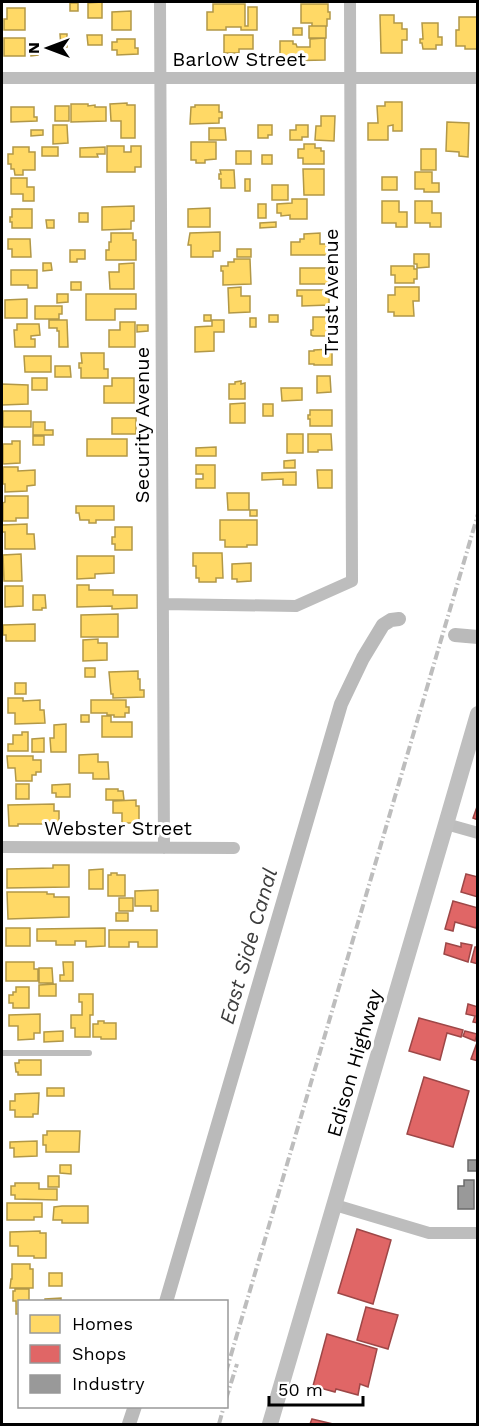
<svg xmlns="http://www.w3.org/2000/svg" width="479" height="1426" viewBox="0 0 479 1426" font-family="'Work Sans',sans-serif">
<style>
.homes{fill:#ffd966;stroke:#b29847;stroke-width:1.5}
.shops{fill:#e06666;stroke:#9d4747;stroke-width:1.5}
.industry{fill:#999;stroke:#6b6b6b;stroke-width:1.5}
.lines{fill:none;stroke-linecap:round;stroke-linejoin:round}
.canal{stroke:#bababa;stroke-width:14}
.lane{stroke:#bdbdbd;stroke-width:6}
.street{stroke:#bdbdbd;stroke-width:12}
.secondary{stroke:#bfbfbf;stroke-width:16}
.rail{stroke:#bdbdbd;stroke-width:4;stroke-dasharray:9 3 1.5 3;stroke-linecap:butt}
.labels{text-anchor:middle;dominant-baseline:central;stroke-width:6;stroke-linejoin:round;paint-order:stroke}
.street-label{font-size:20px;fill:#000;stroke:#fff}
.water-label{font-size:21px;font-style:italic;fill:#3d3d3d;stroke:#fff}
</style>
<rect width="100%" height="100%" fill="#fff"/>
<path class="homes" d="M 102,2 L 102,18 L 88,18 L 88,3 Z
M 70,3 L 78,3 L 78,11 L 70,11 Z
M 213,4 L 245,4 L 245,26 L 248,26 L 248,7 L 257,7 L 257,30 L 241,30 L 241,27 L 226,27 L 226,30 L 207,30 L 207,12 L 213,12 Z
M 301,4 L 328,4 L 328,12 L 330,12 L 330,19 L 327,19 L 327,26 L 312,26 L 312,23 L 301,23 Z
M 7,8 L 25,8 L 25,30 L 4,30 L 4,19 L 7,19 Z
M 131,11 L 131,30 L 112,30 L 112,12 Z
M 380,15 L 394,15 L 394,23 L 402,23 L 402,29 L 407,29 L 407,40 L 402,40 L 402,53 L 381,53 Z
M 459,17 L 478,17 L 478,49 L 465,49 L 465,46 L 456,46 L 456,30 L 459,30 Z
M 422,23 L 438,23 L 438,37 L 442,37 L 442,45 L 436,45 L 436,49 L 423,49 L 422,43 L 420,43 L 420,39 L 423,39 Z
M 309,26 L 326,26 L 326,38 L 309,38 Z
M 293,28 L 302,28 L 302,35 L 293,35 Z
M 60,34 L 67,34 L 67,47 L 61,47 Z
M 87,35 L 102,35 L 102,45 L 88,45 Z
M 224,35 L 253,35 L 253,49 L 239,49 L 239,53 L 224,53 Z
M 4,38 L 25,38 L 25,56 L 4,56 Z
M 325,38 L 325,60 L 280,61 L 280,41 L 293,41 L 293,44 L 296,44 L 297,47 L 310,47 L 310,39 Z
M 117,39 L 135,39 L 135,48 L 138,48 L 138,54 L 117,55 L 117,50 L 112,50 L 112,42 L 117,42 Z
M 30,42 L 38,42 L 38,55 L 31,56 Z
M 262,55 L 271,55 L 271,64 L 262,64 Z
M 385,102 L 402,102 L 402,131 L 393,131 L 393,125 L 388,126 L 388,140 L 368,140 L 368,123 L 378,123 L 377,106 L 385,106 Z
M 127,103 L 127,105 L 135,105 L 135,138 L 121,138 L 121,121 L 111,121 L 110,104 Z
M 71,104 L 88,104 L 88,106 L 95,105 L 95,107 L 106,107 L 106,121 L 71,122 Z
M 195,105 L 219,105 L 219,112 L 222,112 L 222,118 L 219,118 L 219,123 L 190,124 L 191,107 L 195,107 Z
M 55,106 L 69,106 L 69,121 L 55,121 Z
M 11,107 L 34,107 L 34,117 L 37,117 L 37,121 L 11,122 Z
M 321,116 L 335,116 L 334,141 L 315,140 L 316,126 L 321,126 Z
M 447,122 L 469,123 L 468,157 L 459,156 L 459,152 L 446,151 Z
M 53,125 L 67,125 L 68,143 L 53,144 Z
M 258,125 L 272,125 L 272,135 L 268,135 L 268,138 L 258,138 Z
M 296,125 L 308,125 L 308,137 L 302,137 L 302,140 L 290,140 L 290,130 L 296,130 Z
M 209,128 L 225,128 L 226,140 L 209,140 Z
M 31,130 L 43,130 L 43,135 L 31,136 Z
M 191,142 L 216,142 L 216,159 L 205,160 L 205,163 L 196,163 L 196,160 L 191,160 Z
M 304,144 L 315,144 L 315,148 L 321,148 L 321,151 L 324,151 L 324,164 L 303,164 L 303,158 L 298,158 L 298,149 L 304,149 Z
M 107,146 L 124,146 L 124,152 L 131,152 L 131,146 L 141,146 L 141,167 L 135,167 L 135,172 L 107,172 Z
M 13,147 L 29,147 L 29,152 L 35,152 L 35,170 L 23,170 L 23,175 L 15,175 L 14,169 L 11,169 L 11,164 L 8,164 L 8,154 L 13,154 Z
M 42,147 L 58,147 L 58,156 L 42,156 Z
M 105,147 L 105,154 L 97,154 L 98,157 L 80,157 L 80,148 Z
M 421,149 L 436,149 L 436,170 L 421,170 Z
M 236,151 L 251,151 L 251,164 L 236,164 Z
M 262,155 L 272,155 L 272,164 L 262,164 Z
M 303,169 L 324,169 L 324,195 L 304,195 Z
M 220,170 L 234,170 L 235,188 L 221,188 L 221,179 L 219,179 L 219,174 L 221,174 Z
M 415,172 L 432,172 L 432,183 L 439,183 L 439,192 L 424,192 L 424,189 L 415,189 Z
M 382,177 L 397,177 L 397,190 L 382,190 Z
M 11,178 L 27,178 L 27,187 L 34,187 L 34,201 L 23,201 L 23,194 L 11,194 Z
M 245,179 L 250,179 L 250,191 L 245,191 Z
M 272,185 L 288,185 L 288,200 L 272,200 Z
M 292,199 L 307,199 L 307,219 L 290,219 L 290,215 L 281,216 L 281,213 L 277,213 L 277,204 L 292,203 Z
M 382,201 L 399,201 L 399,212 L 407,212 L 407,227 L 396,227 L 396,223 L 382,223 Z
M 415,201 L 432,201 L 432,213 L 441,213 L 441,227 L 430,227 L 430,223 L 415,223 Z
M 258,204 L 266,204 L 266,218 L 258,218 Z
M 134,206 L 134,221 L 131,221 L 131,229 L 102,230 L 102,207 Z
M 210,208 L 210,227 L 188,227 L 188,209 Z
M 12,209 L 32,209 L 32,228 L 12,228 L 12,222 L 10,222 L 10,217 L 12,217 Z
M 79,213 L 88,213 L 88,222 L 79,222 Z
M 46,220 L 54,220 L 54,228 L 47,228 Z
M 276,222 L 276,227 L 260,228 L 260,223 Z
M 220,232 L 220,251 L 213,251 L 213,257 L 191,257 L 191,245 L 188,245 L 190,233 Z
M 111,233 L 133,233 L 133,240 L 136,240 L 136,260 L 106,260 L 106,250 L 109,250 L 109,242 L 111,242 Z
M 320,233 L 320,244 L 330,244 L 330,255 L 291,255 L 291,242 L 300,242 L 300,239 L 304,239 L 304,234 Z
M 8,239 L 30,239 L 31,257 L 12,257 L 12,249 L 8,249 Z
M 237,249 L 251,249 L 251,257 L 237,257 Z
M 70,250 L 85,250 L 85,259 L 77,259 L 77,262 L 70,262 Z
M 414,254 L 429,254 L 429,267 L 417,268 L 417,264 L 414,264 Z
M 234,259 L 250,259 L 251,284 L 223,285 L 223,271 L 221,271 L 221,266 L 228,266 L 228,262 L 234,262 Z
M 43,263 L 51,263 L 52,270 L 43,271 Z
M 134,263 L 134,289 L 110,289 L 109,272 L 119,272 L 119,264 Z
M 391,266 L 414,266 L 414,269 L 417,269 L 417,279 L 414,279 L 414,283 L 395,283 L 395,275 L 391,275 Z
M 300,268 L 330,268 L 330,284 L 300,284 Z
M 11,270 L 37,270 L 37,288 L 28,288 L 28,285 L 11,285 Z
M 71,282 L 81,282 L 81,290 L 71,290 Z
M 241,287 L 241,296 L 250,296 L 250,312 L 229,313 L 228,288 Z
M 395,287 L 419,287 L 419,301 L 413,301 L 414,316 L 394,316 L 394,312 L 388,312 L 388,295 L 395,295 Z
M 297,290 L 329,290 L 329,305 L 302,306 L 302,296 L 297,296 Z
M 57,294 L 68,294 L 68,302 L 57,303 Z
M 86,294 L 136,294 L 136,309 L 115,309 L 115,320 L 86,320 Z
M 27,299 L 27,318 L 5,318 L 5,300 Z
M 35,306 L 62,306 L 62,314 L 59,314 L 59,319 L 35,319 Z
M 204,315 L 211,315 L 211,321 L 204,321 Z
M 269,315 L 278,315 L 278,322 L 269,322 Z
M 313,317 L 331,317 L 331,336 L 313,336 L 311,335 L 311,330 L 313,330 Z
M 250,318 L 256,318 L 256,327 L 250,327 Z
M 49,320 L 67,320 L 68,347 L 59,347 L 59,331 L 57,331 L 57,328 L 49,328 Z
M 212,320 L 224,320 L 224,332 L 214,332 L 214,351 L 195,352 L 195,327 L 212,326 Z
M 120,322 L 135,322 L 135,347 L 109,347 L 109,330 L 120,330 Z
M 17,324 L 39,324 L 40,335 L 31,336 L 31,339 L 35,339 L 35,347 L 15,347 L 14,330 L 17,330 Z
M 137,325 L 148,325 L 148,331 L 137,332 Z
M 332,349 L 332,365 L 314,365 L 314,364 L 309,364 L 309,351 L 314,351 L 314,350 Z
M 81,353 L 104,353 L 104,369 L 108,369 L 108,378 L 81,378 L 81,368 L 79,368 L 79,363 L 82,363 Z
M 24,356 L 51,356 L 51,372 L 25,372 Z
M 55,366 L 70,366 L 71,377 L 55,377 Z
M 317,376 L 330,376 L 331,392 L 317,393 Z
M 32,378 L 47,378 L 47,390 L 32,390 Z
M 112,378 L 134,378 L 134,403 L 104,403 L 104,386 L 112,386 Z
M 241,381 L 241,384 L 245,383 L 245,399 L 229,399 L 229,384 L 235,384 L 235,382 Z
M 2,384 L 28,385 L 28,404 L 2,405 Z
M 281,388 L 302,388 L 302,400 L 282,401 Z
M 245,403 L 245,423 L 230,423 L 230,404 Z
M 263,404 L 273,404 L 273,416 L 263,416 Z
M 310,410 L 332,410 L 332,426 L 310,426 L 310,419 L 308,419 L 308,415 L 310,415 Z
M 3,411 L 31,411 L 31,427 L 3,427 Z
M 112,418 L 136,418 L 136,434 L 112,434 Z
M 33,422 L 45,422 L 45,430 L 53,430 L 53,435 L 33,435 Z
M 287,434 L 303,434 L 303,453 L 287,453 Z
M 308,434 L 331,434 L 332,450 L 318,450 L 318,452 L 308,452 Z
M 33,436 L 44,436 L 44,445 L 33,445 Z
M 87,439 L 127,439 L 127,456 L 87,456 Z
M 12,441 L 20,441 L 20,463 L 3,464 L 3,444 L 12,444 Z
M 216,447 L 216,456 L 196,456 L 196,448 Z
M 295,460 L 295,468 L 284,468 L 284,461 Z
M 196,465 L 215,465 L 215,488 L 196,488 L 196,479 L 203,479 L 203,474 L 196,474 Z
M 3,467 L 18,467 L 18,471 L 35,470 L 35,485 L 27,486 L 27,491 L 5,492 L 5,484 L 3,484 Z
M 317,470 L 332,470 L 332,488 L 318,488 Z
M 296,472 L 296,485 L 283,485 L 283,479 L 262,480 L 262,473 Z
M 227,493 L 249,493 L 249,510 L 228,510 Z
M 5,496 L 28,496 L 28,518 L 16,518 L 16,521 L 3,521 L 3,503 L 5,502 Z
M 76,506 L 114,506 L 114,520 L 96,520 L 96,523 L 89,523 L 89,520 L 80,520 L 79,513 L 76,513 Z
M 250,510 L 257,510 L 257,516 L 250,516 Z
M 220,520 L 257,520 L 257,545 L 247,545 L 247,547 L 225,547 L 225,540 L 220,540 Z
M 27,524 L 27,534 L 34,534 L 35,549 L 5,549 L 5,532 L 2,532 L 2,525 Z
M 115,527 L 132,527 L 132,550 L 115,550 L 115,544 L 112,544 L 112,537 L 115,537 Z
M 193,553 L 222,553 L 223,578 L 216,578 L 216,582 L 199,582 L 199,578 L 196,578 L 196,566 L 193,566 Z
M 21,554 L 22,581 L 4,581 L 3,555 Z
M 77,556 L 114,556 L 114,573 L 95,574 L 95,578 L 77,579 Z
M 251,563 L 251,581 L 237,582 L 237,579 L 232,579 L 232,564 Z
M 77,585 L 89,585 L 89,590 L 113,590 L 113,595 L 137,595 L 137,608 L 112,609 L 112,606 L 77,607 Z
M 5,586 L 23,586 L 23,606 L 5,607 Z
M 33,595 L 45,595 L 46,608 L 42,608 L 42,610 L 33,610 Z
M 118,614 L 118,637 L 81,637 L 81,615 Z
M 35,624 L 35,641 L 6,641 L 6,635 L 3,635 L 3,625 Z
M 98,639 L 98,643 L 107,643 L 107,660 L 83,661 L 83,640 Z
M 85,668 L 95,668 L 95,677 L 85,677 Z
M 138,671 L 138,679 L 140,679 L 140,690 L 144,690 L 144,697 L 113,698 L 113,694 L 111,694 L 109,672 Z
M 15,683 L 26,683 L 26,694 L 15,694 Z
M 8,698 L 23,698 L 23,701 L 40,700 L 40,710 L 44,710 L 45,723 L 15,724 L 15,713 L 8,713 Z
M 91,700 L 126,700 L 126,707 L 129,707 L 129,713 L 125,713 L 125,717 L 114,717 L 114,715 L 107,715 L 107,713 L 91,713 Z
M 81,715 L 89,715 L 89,722 L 81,722 Z
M 102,716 L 111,716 L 111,722 L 132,722 L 132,737 L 102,737 Z
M 66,724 L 66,752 L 51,752 L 50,738 L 54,738 L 54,725 Z
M 22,732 L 28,732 L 28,751 L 8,751 L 8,744 L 13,744 L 13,735 L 22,735 Z
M 44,738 L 44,752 L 32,752 L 32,739 Z
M 98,754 L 98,762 L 108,762 L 109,779 L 93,779 L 93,773 L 79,773 L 79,755 Z
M 7,756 L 33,756 L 33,760 L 41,760 L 41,772 L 36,772 L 36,775 L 32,775 L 32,781 L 16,781 L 15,768 L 8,768 Z
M 16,784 L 29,784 L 29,799 L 16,799 Z
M 70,784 L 70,797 L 56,797 L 56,793 L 52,793 L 52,785 Z
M 106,789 L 118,789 L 118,791 L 123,791 L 124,800 L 106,800 Z
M 136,800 L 136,806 L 139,806 L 139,823 L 122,823 L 122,813 L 113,813 L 113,801 Z
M 54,804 L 54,811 L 59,811 L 59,824 L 18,824 L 18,826 L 9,826 L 8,805 Z
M 53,865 L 69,865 L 69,887 L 7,888 L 7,869 L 53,868 Z
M 103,869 L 103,889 L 89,889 L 89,870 Z
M 111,873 L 117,873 L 117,875 L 125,875 L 125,896 L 108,896 L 108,875 L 111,875 Z
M 158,890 L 158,911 L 151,911 L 151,906 L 135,906 L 135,891 Z
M 7,892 L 47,892 L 47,894 L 54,894 L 54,897 L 69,897 L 69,917 L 8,919 Z
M 119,898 L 133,898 L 133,911 L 119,911 Z
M 116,913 L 128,913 L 128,921 L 116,921 Z
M 6,928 L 30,928 L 30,946 L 6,946 Z
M 105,928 L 105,946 L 86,947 L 86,941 L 75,941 L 75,945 L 56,945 L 56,941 L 37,941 L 37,929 Z
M 109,930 L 157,930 L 157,947 L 138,947 L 138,942 L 129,942 L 129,947 L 109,947 Z
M 6,962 L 34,962 L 34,969 L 38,969 L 38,981 L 6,981 Z
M 63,962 L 73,962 L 73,981 L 60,981 L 60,975 L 64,975 Z
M 39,968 L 52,968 L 53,983 L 39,983 Z
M 56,984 L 56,996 L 39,996 L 39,985 Z
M 16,987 L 29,987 L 29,1008 L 13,1008 L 13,1003 L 9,1003 L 9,995 L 13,995 L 13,992 L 16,992 Z
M 79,994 L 93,994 L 93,1015 L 90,1015 L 90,1037 L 75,1037 L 75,1028 L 71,1028 L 71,1015 L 82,1015 L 82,1002 L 79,1002 Z
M 40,1014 L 40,1033 L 34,1033 L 34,1039 L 18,1040 L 18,1026 L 9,1026 L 9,1015 Z
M 98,1021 L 104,1021 L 104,1023 L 116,1023 L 116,1039 L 101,1039 L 101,1037 L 93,1037 L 93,1024 L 98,1024 Z
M 63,1031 L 63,1041 L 44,1042 L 44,1032 Z
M 19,1060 L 41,1060 L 41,1075 L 18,1075 L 18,1072 L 16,1072 L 15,1063 L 19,1063 Z
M 47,1088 L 64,1088 L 64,1096 L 47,1096 Z
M 39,1093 L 38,1114 L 33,1114 L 33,1117 L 15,1117 L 15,1110 L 10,1110 L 10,1101 L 15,1101 L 15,1094 Z
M 47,1131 L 80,1131 L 79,1152 L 46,1152 L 46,1145 L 43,1145 L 43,1135 L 47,1135 Z
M 37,1141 L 37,1156 L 14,1157 L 14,1148 L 10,1148 L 10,1142 Z
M 60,1165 L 71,1165 L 71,1174 L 60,1173 Z
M 48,1176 L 59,1176 L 59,1187 L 48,1187 Z
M 15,1183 L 39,1183 L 39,1189 L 57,1189 L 57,1200 L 15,1199 L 15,1195 L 11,1195 L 11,1186 L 15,1186 Z
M 7,1203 L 42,1203 L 42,1217 L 34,1217 L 34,1220 L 7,1220 Z
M 62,1206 L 88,1206 L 88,1223 L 62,1223 L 62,1220 L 53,1220 L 54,1207 Z
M 40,1231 L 40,1233 L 46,1233 L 46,1258 L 34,1258 L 34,1256 L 18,1256 L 18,1246 L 10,1246 L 10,1232 Z
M 12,1264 L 30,1264 L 30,1269 L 33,1269 L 33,1288 L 10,1288 L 11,1279 L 12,1279 Z
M 49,1273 L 62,1273 L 62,1286 L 49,1286 Z
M 15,1289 L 29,1289 L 29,1302 L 20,1302 L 20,1314 L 16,1314 L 16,1301 L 13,1301 L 13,1291 L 15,1291 Z
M 61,1298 L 61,1302 L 45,1302 L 45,1299 Z"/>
<path class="shops" d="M 478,804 L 478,820 L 473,818 Z
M 466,874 L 478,877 L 478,897 L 461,892 Z
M 453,901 L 478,908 L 478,922 L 476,928 L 455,922 L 453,931 L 445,929 Z
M 446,943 L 461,947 L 461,943 L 472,945 L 468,962 L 444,954 Z
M 475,947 L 478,947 L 478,964 L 471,962 Z
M 468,1004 L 478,1007 L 478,1023 L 473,1022 L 475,1016 L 466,1014 Z
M 419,1018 L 463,1030 L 461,1037 L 447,1033 L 440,1060 L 409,1051 Z
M 465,1031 L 477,1034 L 475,1041 L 463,1036 Z
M 478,1040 L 478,1061 L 471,1059 Z
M 424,1077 L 469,1091 L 453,1147 L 407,1134 Z
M 357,1229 L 391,1240 L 373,1304 L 338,1293 Z
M 366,1307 L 398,1315 L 388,1349 L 357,1340 Z
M 327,1334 L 377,1349 L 368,1387 L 360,1384 L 358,1395 L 336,1389 L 335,1392 L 313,1386 Z
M 312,1419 L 333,1424 L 310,1424 Z"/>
<path class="industry" d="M 468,1160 L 478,1160 L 478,1171 L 468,1171 Z
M 464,1180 L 474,1180 L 474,1209 L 458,1209 L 458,1186 L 464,1186 Z"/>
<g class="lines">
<path class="canal" d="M 455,635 L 478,637
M 166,1302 L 341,704 L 363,658 L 383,625 L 391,620 L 399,619
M 129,1424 L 135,1406"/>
<path class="lane" d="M 2,1053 L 89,1053"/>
<path class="street" d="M 160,2 L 164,848
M 2,78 L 478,78
M 163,604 L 296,606 L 352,581 L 350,2
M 446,824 L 478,833
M 2,847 L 234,848
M 335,1205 L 429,1233 L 478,1233"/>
<path class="secondary" d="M 270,1424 L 446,824 L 478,714"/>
<path class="rail" d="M 226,1372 L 478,514
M 226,1399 L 237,1364
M 219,1424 L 224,1406"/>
</g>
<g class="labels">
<g class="street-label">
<text x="239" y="59">Barlow Street</text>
<text transform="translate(331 292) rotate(-90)">Trust Avenue</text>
<text transform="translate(142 425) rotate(-90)">Security Avenue</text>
<text x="118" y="828">Webster Street</text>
<text transform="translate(354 1063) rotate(-74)">Edison Highway</text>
</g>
<g class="water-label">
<text transform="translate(248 946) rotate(-74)">East Side Canal</text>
</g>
</g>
<rect width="479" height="1426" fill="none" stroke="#000000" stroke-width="6"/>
<rect x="18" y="1300" width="210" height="108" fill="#ffffff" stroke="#999999" stroke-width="1.5"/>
<rect x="30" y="1315" width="30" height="18" fill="#ffd966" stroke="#999999" stroke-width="1.5"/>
<text x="72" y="1330" font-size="18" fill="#000000">Homes</text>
<rect x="30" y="1345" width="30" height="18" fill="#e06666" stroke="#999999" stroke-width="1.5"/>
<text x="72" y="1360" font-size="18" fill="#000000">Shops</text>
<rect x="30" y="1375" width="30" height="18" fill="#999999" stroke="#999999" stroke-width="1.5"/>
<text x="72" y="1390" font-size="18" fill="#000000">Industry</text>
<g transform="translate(48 48) rotate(270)" stroke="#ffffff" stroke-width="4.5" paint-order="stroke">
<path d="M0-4.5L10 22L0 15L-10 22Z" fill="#000000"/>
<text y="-9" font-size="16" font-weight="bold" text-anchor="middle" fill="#000000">N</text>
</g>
<path d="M269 1396v9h94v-9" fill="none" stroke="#000000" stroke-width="3"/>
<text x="278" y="1396" font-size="18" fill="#000000" stroke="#ffffff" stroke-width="4.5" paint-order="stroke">50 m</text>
</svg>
